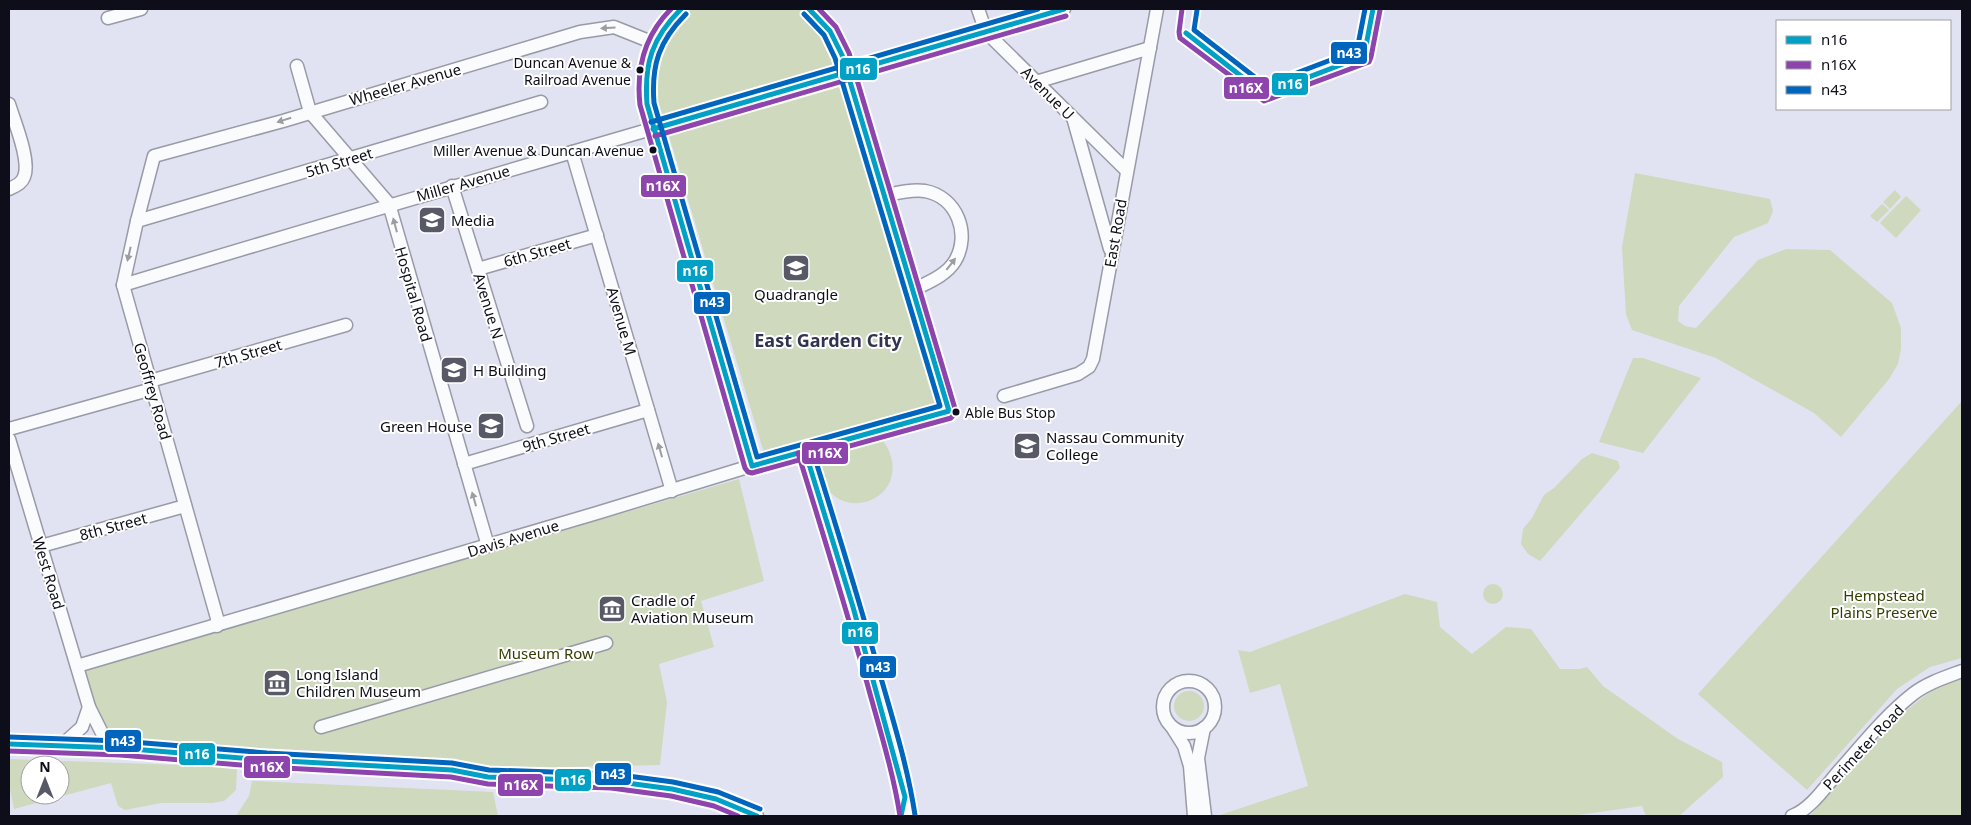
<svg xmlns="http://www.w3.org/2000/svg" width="1971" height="825" font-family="'Noto Sans',sans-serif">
<rect width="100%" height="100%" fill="#e1e3f2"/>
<g fill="#ced9be" fill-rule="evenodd">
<path d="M692,9h111c20,19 26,30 35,57l-181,54c-2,-7 -5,-15 -6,-23 -5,-34 11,-71 41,-88z"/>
<polygon points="844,84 939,404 764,453 669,136"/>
<polygon points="1635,173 1770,199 1773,211 1768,223 1734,237 1679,306 1678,321 1685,326 1696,328 1758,260 1786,249 1830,250 1892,303 1901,328 1901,349 1898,364 1889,379 1841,437 1814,413 1716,358 1632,330 1626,314 1622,247"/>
<polygon points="1895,190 1901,197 1890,209 1883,202"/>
<polygon points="1906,196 1921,210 1896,238 1880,223"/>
<polygon points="1882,204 1889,210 1877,222 1870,216"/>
<polygon points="1633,358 1643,358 1701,378 1643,453 1599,442"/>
<polygon points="1962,401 1962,658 1930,667 1897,689 1807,790 1698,694"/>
<path d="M879,438c8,6 11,14 13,23 7,41 -48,58 -67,24 -4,-7 -5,-18 -7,-26l4,-4z"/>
<polygon points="1592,453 1618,461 1620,468 1540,561 1528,554 1521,544 1523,529 1532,518 1544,495 1554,488 1582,459"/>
<polygon points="739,479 764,581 701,601 714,647 659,664 667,702 660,765 521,768 414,761 395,755 118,741 101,725 84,671"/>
<circle cx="1493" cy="594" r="10"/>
<polygon points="1405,594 1437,602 1440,627 1472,654 1506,627 1531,629 1560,669 1580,669 1587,667 1603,686 1678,739 1722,762 1723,777 1679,816 1646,816 1642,806 1571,816 1217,816 1308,786 1280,684 1250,693 1238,650 1250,652"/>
<polygon points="1962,677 1962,816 1810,816 1898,717 1931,691"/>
<circle cx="1189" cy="706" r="15"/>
<path d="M9,759l228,8 -1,23 -12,11 -12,2h-51l-36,7 -7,-4 -7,-23 -97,26 -5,-25zM30,765h30v30h-30z"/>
<polygon points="252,781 493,792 498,816 236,816 249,796"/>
</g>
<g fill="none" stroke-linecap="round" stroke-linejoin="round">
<g stroke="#999aa7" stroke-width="15">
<g id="minor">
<path d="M681,9c-29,26 -39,56 -34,95l105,362"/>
<polyline points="978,9 986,32 1127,171"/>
<polyline points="108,18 141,9"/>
<polyline points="297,66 310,112 389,204 488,546"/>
<polyline points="1036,82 1150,48"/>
<path d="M9,104c5,17 22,57 15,73 -2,6 -10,10 -15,12"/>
<polyline points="1074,121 1110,249"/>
<polyline points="572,152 672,491"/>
<polyline points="452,186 527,426"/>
<path d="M883,196c14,-3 28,-7 42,-5 32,6 46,43 30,70 -9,15 -29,22 -44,30"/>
<polyline points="137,221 541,102"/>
<polyline points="478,269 597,235"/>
<path d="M123,285c313,-95 627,-184 941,-276"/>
<polyline points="150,381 346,325"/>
<polyline points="1004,396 1078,374 1089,367 1093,359 1157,9"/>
<polyline points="9,429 152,389"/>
<polyline points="9,439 89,707 102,733 118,748"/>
<polyline points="805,451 849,593 881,706 905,797 908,816"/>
<polyline points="464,464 648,410"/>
<polyline points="41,546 185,506"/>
<polyline points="217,626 217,618 123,285 137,221 154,156 283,121 580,32 614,27 654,43"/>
<polyline points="77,666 597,513 741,469 949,411 842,55 830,31 809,9"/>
<circle cx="1189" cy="707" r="26"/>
<polyline points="321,727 606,643"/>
<polyline points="1172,727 1184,746 1190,766 1194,816"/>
<polyline points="1204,728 1198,758 1205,816"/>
<polyline points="9,744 120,748 266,760 452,770 488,777 612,781 672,789 716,799 757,816"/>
<polyline points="62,745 82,727 89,707"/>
<path d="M1792,816c19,-7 33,-29 47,-45 24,-27 46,-55 74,-77 14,-11 33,-17 49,-23"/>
</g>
</g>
<use href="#minor" stroke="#fafbfd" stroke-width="12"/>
<g stroke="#fff" stroke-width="9">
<g id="bus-1">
<path d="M681,9c-29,29 -37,54 -34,95l105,362 197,-55 -107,-356 -12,-24 -21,-22"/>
<polyline points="1186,33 1264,94 1364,56 1373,9"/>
<polyline points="653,129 1064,9"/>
<polyline points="805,451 853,607 905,797 901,816"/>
<polyline points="9,744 120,748 266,760 452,770 488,777 612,781 672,789 716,799 757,816"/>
</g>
</g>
<g stroke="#fff" stroke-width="9">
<g id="bus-2">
<path d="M671,9c-27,27 -35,60 -31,96l105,363 3,4 4,1 199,-55 5,-6 -107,-359 -13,-26 -17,-18"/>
<polyline points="1182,9 1179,32 1180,38 1264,101 1369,62 1371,57 1380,10"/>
<polyline points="655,136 1066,16"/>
<path d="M798,453c24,77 47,153 69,230 12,44 26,88 33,133"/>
<polyline points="9,751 120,755 266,767 451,777 488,784 611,788 671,796 714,806 738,816"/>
</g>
</g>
<g stroke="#fff" stroke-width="9">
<g id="bus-3">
<polyline points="1197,10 1194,30 1265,85 1357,50 1365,9"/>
<path d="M686,14c-27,27 -35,51 -32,89l103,354 183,-51 -105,-348 -11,-23 -20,-21"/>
<polyline points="651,122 1038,9"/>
<path d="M812,449c24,76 47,152 69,229 13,45 27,91 34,137"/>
<polyline points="9,737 120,741 267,753 452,763 489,770 613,774 673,782 718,792 760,809"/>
</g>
</g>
<use href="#bus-1" stroke="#01a1c5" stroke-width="5"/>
<use href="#bus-2" stroke="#8e44ad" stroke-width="5"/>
<use href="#bus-3" stroke="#0065bd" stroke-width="5"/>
</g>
<defs><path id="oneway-solid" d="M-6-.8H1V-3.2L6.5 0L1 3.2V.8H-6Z" transform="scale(1.25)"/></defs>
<g fill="#9c9ca2">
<use href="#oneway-solid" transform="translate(608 28) rotate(177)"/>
<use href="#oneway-solid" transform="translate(284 120) rotate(163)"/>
<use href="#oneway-solid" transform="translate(395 225) rotate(-105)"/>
<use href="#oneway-solid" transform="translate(129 254) rotate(103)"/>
<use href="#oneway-solid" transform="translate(951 264) rotate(-52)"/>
<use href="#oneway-solid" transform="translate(660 450) rotate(-106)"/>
<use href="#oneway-solid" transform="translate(474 499) rotate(-106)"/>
</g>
<defs>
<g id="university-square" transform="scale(1.4375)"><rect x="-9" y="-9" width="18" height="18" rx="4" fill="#585966" stroke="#fff"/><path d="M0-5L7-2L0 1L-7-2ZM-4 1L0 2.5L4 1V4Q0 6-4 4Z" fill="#fff"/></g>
<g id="museum-square" transform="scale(1.4375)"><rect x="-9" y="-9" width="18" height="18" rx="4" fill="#585966" stroke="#fff"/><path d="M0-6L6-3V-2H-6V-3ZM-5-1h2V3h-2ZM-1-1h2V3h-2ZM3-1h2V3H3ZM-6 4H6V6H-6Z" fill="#fff"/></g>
</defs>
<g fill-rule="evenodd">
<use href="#university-square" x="432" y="220"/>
<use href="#university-square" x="796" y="268"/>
<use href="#university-square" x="454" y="370"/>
<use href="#university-square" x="491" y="426"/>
<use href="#university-square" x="1027" y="446"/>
<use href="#museum-square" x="612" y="609"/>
<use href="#museum-square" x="277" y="683"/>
</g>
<g fill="#0e0e1a" stroke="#fff" stroke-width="2">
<circle cx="640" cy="70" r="4.5"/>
<circle cx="653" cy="150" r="4.5"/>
<circle cx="956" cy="412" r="4.5"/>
</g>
<g text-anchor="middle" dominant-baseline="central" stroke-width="4" stroke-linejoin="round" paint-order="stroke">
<g font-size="14" fill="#0e0e1a" stroke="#fff" text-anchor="end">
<text x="631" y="62">Duncan Avenue &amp;<tspan x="631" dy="17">Railroad Avenue</tspan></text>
<text x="644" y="150">Miller Avenue &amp; Duncan Avenue</text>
<text x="965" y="412" text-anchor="start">Able Bus Stop</text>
</g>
<g font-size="15" fill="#0e0e1a" stroke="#fff">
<text transform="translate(405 84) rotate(-16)">Wheeler Avenue</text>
<text transform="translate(1048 93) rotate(45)">Avenue U</text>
<text transform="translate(339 162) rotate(-17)">5th Street</text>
<text transform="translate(463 183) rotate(-16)">Miller Avenue</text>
<text transform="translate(1115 233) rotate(-80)">East Road</text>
<text transform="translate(537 252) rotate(-16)">6th Street</text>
<text transform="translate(414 294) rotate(74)">Hospital Road</text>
<text transform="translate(489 306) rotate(73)">Avenue N</text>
<text transform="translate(622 321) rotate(74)">Avenue M</text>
<text transform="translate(248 353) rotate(-16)">7th Street</text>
<text transform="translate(153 391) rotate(74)">Geoffrey Road</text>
<text transform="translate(556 437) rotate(-16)">9th Street</text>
<text transform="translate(113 526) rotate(-15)">8th Street</text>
<text transform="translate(513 538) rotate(-17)">Davis Avenue</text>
<text transform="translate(49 573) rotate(73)">West Road</text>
<text transform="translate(1863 747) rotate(-47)">Perimeter Road</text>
</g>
<g font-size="15" fill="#0e0e1a" stroke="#fff" text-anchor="start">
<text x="451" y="220">Media</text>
<text x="796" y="294" text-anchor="middle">Quadrangle</text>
<text x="473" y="370">H Building</text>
<text x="472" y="426" text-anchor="end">Green House</text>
<text x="1046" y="437">Nassau Community<tspan x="1046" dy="17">College</tspan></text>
<text x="631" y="600">Cradle of<tspan x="631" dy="17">Aviation Museum</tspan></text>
<text x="296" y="674">Long Island<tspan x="296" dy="17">Children Museum</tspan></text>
</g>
<g font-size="15" fill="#333f00" stroke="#fff">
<text x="1884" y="595">Hempstead<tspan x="1884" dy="17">Plains Preserve</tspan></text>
<text x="546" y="653">Museum Row</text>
</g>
<g font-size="18" font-weight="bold" fill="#32344f" stroke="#fff">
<text x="828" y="340">East Garden City</text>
</g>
</g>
<g stroke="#fff" stroke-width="2">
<rect x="1330" y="41" width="38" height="24" rx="5" fill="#0065bd"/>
<rect x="839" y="57" width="39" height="24" rx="5" fill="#01a1c5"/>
<rect x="1271" y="72" width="38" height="24" rx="5" fill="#01a1c5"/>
<rect x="1223" y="76" width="47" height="24" rx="5" fill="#8e44ad"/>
<rect x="640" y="174" width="47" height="24" rx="5" fill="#8e44ad"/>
<rect x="676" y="259" width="38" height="24" rx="5" fill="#01a1c5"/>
<rect x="693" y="291" width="38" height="24" rx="5" fill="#0065bd"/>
<rect x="801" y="441" width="48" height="24" rx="5" fill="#8e44ad"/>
<rect x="841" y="621" width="38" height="24" rx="5" fill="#01a1c5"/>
<rect x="859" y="655" width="38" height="24" rx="5" fill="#0065bd"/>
<rect x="104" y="729" width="38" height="24" rx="5" fill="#0065bd"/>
<rect x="178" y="742" width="38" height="24" rx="5" fill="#01a1c5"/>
<rect x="243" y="755" width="48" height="24" rx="5" fill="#8e44ad"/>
<rect x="594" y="762" width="38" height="24" rx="5" fill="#0065bd"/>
<rect x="554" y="768" width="38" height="24" rx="5" fill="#01a1c5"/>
<rect x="497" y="773" width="47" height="24" rx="5" fill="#8e44ad"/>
</g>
<g font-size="14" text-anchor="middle" font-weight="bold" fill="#fff">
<text x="1349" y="58">n43</text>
<text x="858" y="74">n16</text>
<text x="1290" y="89">n16</text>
<text x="1246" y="93">n16X</text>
<text x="663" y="191">n16X</text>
<text x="695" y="276">n16</text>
<text x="712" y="307">n43</text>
<text x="825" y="458">n16X</text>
<text x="860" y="637">n16</text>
<text x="878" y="672">n43</text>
<text x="123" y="746">n43</text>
<text x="197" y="759">n16</text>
<text x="267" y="772">n16X</text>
<text x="613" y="779">n43</text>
<text x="573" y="785">n16</text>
<text x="521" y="790">n16X</text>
</g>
<rect width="1971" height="825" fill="none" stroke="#0e0e1a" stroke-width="20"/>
<rect x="1776" y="20" width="175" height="90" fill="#ffffff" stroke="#9f9fa3"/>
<rect x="1786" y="36" width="25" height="8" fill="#01a1c5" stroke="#9f9fa3"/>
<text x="1821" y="45" font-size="15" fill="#0e0e1a">n16</text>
<rect x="1786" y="61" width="25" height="8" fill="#8e44ad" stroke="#9f9fa3"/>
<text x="1821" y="70" font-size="15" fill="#0e0e1a">n16X</text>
<rect x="1786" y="86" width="25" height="8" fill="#0065bd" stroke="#9f9fa3"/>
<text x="1821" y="95" font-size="15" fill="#0e0e1a">n43</text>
<g transform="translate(45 780)"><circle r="24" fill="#ffffff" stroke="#9f9fa3"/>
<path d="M0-4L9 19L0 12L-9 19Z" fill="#585966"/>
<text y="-8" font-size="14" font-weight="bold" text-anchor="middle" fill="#0e0e1a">N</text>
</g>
</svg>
